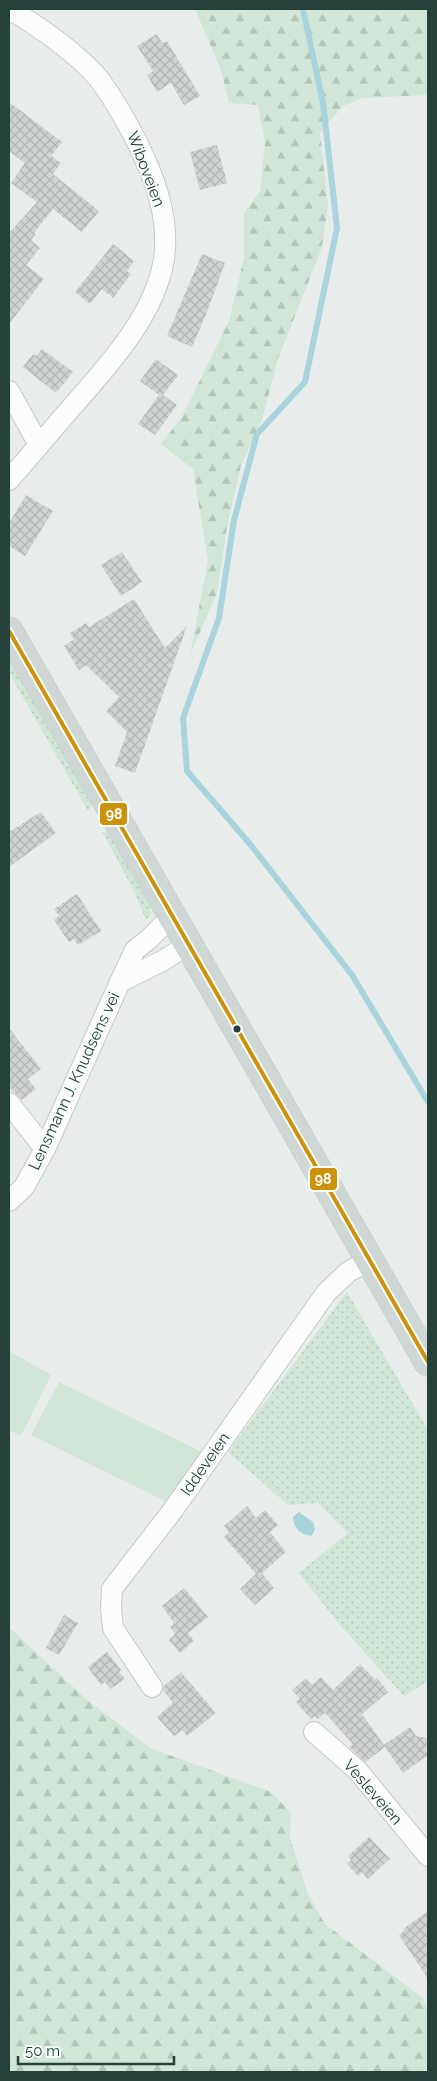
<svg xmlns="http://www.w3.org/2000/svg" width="437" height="2081" font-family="Raleway,sans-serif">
<defs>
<pattern id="grass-dots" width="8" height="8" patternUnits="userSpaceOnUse" patternTransform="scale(1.25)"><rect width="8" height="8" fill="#d1e6d8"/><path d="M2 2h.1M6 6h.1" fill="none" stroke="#b3c6ba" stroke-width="1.8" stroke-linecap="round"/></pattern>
<pattern id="forest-firs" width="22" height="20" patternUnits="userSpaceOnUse" patternTransform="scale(1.25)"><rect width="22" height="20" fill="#d1e6d8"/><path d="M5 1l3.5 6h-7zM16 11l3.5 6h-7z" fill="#b3c6ba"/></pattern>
<pattern id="building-cross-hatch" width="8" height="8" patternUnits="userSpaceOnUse" patternTransform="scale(1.25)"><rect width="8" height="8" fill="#cfd4d2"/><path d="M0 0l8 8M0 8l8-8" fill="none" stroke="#b2b7b5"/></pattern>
</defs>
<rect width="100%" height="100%" fill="#e8edeb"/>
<g fill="url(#grass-dots)">
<polygon points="9,656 94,804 89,809 87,809 9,673"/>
<polygon points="104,831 111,831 150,900 151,914 146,920 134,891 103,833"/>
<polygon points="347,1292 428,1430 428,1681 404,1696 340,1625 299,1573 348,1533 318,1503 288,1505 228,1452"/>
</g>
<g fill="url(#forest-firs)">
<polygon points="195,9 428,9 428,95 363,98 343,106 320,133 328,204 322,247 278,359 262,420 241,465 227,527 217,593 190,655 208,561 193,469 161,444 182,417 229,321 244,257 244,213 260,191 265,143 258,105 229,103 221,70"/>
<polygon points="9,1627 85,1698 150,1748 271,1792 291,1813 290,1838 308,1894 325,1924 423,1998 428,2015 428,2072 9,2072"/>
</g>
<g fill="#d1e6d8">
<polygon points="9,1351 51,1375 21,1436 9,1430"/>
<polygon points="59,1382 202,1452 169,1503 31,1435"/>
</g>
<path fill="#a9d4db" d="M299,1512l14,10 2,8 -4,6c-11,-2 -17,-7 -18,-19z"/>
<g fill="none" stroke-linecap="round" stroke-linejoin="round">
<polyline stroke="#a9d4db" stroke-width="6" points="303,9 323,103 337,228 305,382 257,434 234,520 219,618 183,718 187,771 250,844 352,975 428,1102"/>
</g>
<g fill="url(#building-cross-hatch)">
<polygon points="157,34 162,43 167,41 200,96 184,105 171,83 157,92 147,75 153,71 137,46"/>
<polygon points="9,102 62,142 51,156 61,163 53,174 99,211 82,232 53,209 34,233 36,234 31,240 40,248 26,265 44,279 9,324 9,233 37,202 11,183 25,163 9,151"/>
<polygon points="217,145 227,183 200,190 190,152"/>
<polygon points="113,244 134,261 127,271 131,274 113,298 102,289 90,304 75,292"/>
<polygon points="202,254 225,263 207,312 192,347 167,336"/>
<polygon points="42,349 73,372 56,393 23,367 33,354 36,356"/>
<polygon points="156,359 178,375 163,395 177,405 155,435 138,424 159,395 140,381"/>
<polygon points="26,495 53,511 25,556 9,546 9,523"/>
<polygon points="122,552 142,582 121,596 101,565"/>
<polygon points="134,599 165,648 187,626 135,773 115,766 127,732 106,711 119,697 86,665 79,670 64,646 74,639 70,633 86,623 89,627"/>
<polygon points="41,812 56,833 9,867 9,832"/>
<polygon points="77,894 101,931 78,945 74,939 69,942 54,920 59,916 54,909"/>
<polygon points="9,1028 41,1069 28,1079 36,1089 22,1100 9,1087"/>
<polygon points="247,1506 256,1518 265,1510 278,1525 270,1532 286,1552 262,1573 274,1588 255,1605 240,1589 256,1574 224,1537 229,1532 224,1526"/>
<polygon points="184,1588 208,1617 188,1633 194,1641 180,1653 169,1640 175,1634 170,1627 174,1623 162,1606"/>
<polygon points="64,1615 78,1623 59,1655 46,1648"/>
<polygon points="107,1652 121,1670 119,1672 125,1679 110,1689 105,1682 101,1685 88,1667"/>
<polygon points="360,1664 375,1679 377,1678 388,1692 362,1714 384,1745 410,1727 416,1736 428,1738 426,1750 428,1755 403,1773 385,1747 365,1762 349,1747 353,1744 325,1713 318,1719 315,1716 311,1719 296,1702 300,1699 292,1690 306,1678 312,1685 321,1677 333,1690"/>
<polygon points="181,1672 216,1713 187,1736 182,1730 174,1736 157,1717 173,1703 163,1690 164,1686"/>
<polygon points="369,1837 390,1859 368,1879 362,1872 358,1876 347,1864 351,1860 348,1856"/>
<polygon points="428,1911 428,1979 399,1935 404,1931 403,1929"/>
</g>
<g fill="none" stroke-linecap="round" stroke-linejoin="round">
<g stroke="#c5cac8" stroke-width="22">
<g id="minor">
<polyline points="9,391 39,445"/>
<path d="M9,480c21,-24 41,-48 62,-72 36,-41 84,-92 93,-149 6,-42 -10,-83 -28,-119 -11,-21 -23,-43 -38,-62 -20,-24 -61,-53 -89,-69"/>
<polyline points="172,916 149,939 135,950 120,982 162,961 188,945"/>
<polyline points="9,1103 45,1149"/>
<polyline points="9,1201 24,1187 45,1149 120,982"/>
<polyline points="152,1687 113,1628 111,1608 112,1589 173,1510 326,1293 348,1272 370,1260"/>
<polyline points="314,1732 358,1771 428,1856"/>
</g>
</g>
<g stroke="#c3ccc9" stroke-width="29">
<polyline id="primary" points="9,631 428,1362"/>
</g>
<use href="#minor" stroke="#fcfcfc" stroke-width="20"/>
<use href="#primary" stroke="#cfd7d5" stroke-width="28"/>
<g stroke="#f7fbf9" stroke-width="8">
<polyline id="bus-1" points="9,631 428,1362"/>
</g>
<use href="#bus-1" stroke="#cd920c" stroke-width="4"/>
</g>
<circle fill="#24423a" stroke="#f7fbf9" stroke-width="2" cx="237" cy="1029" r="4.5"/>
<g text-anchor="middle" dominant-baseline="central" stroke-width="4" stroke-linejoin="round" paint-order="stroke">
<g font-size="16" fill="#24423a" stroke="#f7fbf9">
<text transform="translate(146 169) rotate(69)">Wiboveien</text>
<text transform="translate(74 1081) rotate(-65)">Lensmann J. Knudsens vei</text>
<text transform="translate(205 1464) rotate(-55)">Iddeveien</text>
<text transform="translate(373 1792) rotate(49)">Vesleveien</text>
</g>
</g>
<g stroke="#f7fbf9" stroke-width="2">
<rect x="99" y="802" width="29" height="24" rx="5" fill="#cd920c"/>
<rect x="309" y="1167" width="29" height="24" rx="5" fill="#cd920c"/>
</g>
<g font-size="14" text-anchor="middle" font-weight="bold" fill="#fff">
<text x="114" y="819">98</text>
<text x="323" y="1184">98</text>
</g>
<rect width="437" height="2081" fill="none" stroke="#24423a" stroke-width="20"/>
<path d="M18 2056v8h156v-8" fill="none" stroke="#24423a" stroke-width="2.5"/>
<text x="25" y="2056" font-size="15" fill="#24423a" stroke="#f7fbf9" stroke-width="4" paint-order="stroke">50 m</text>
</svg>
